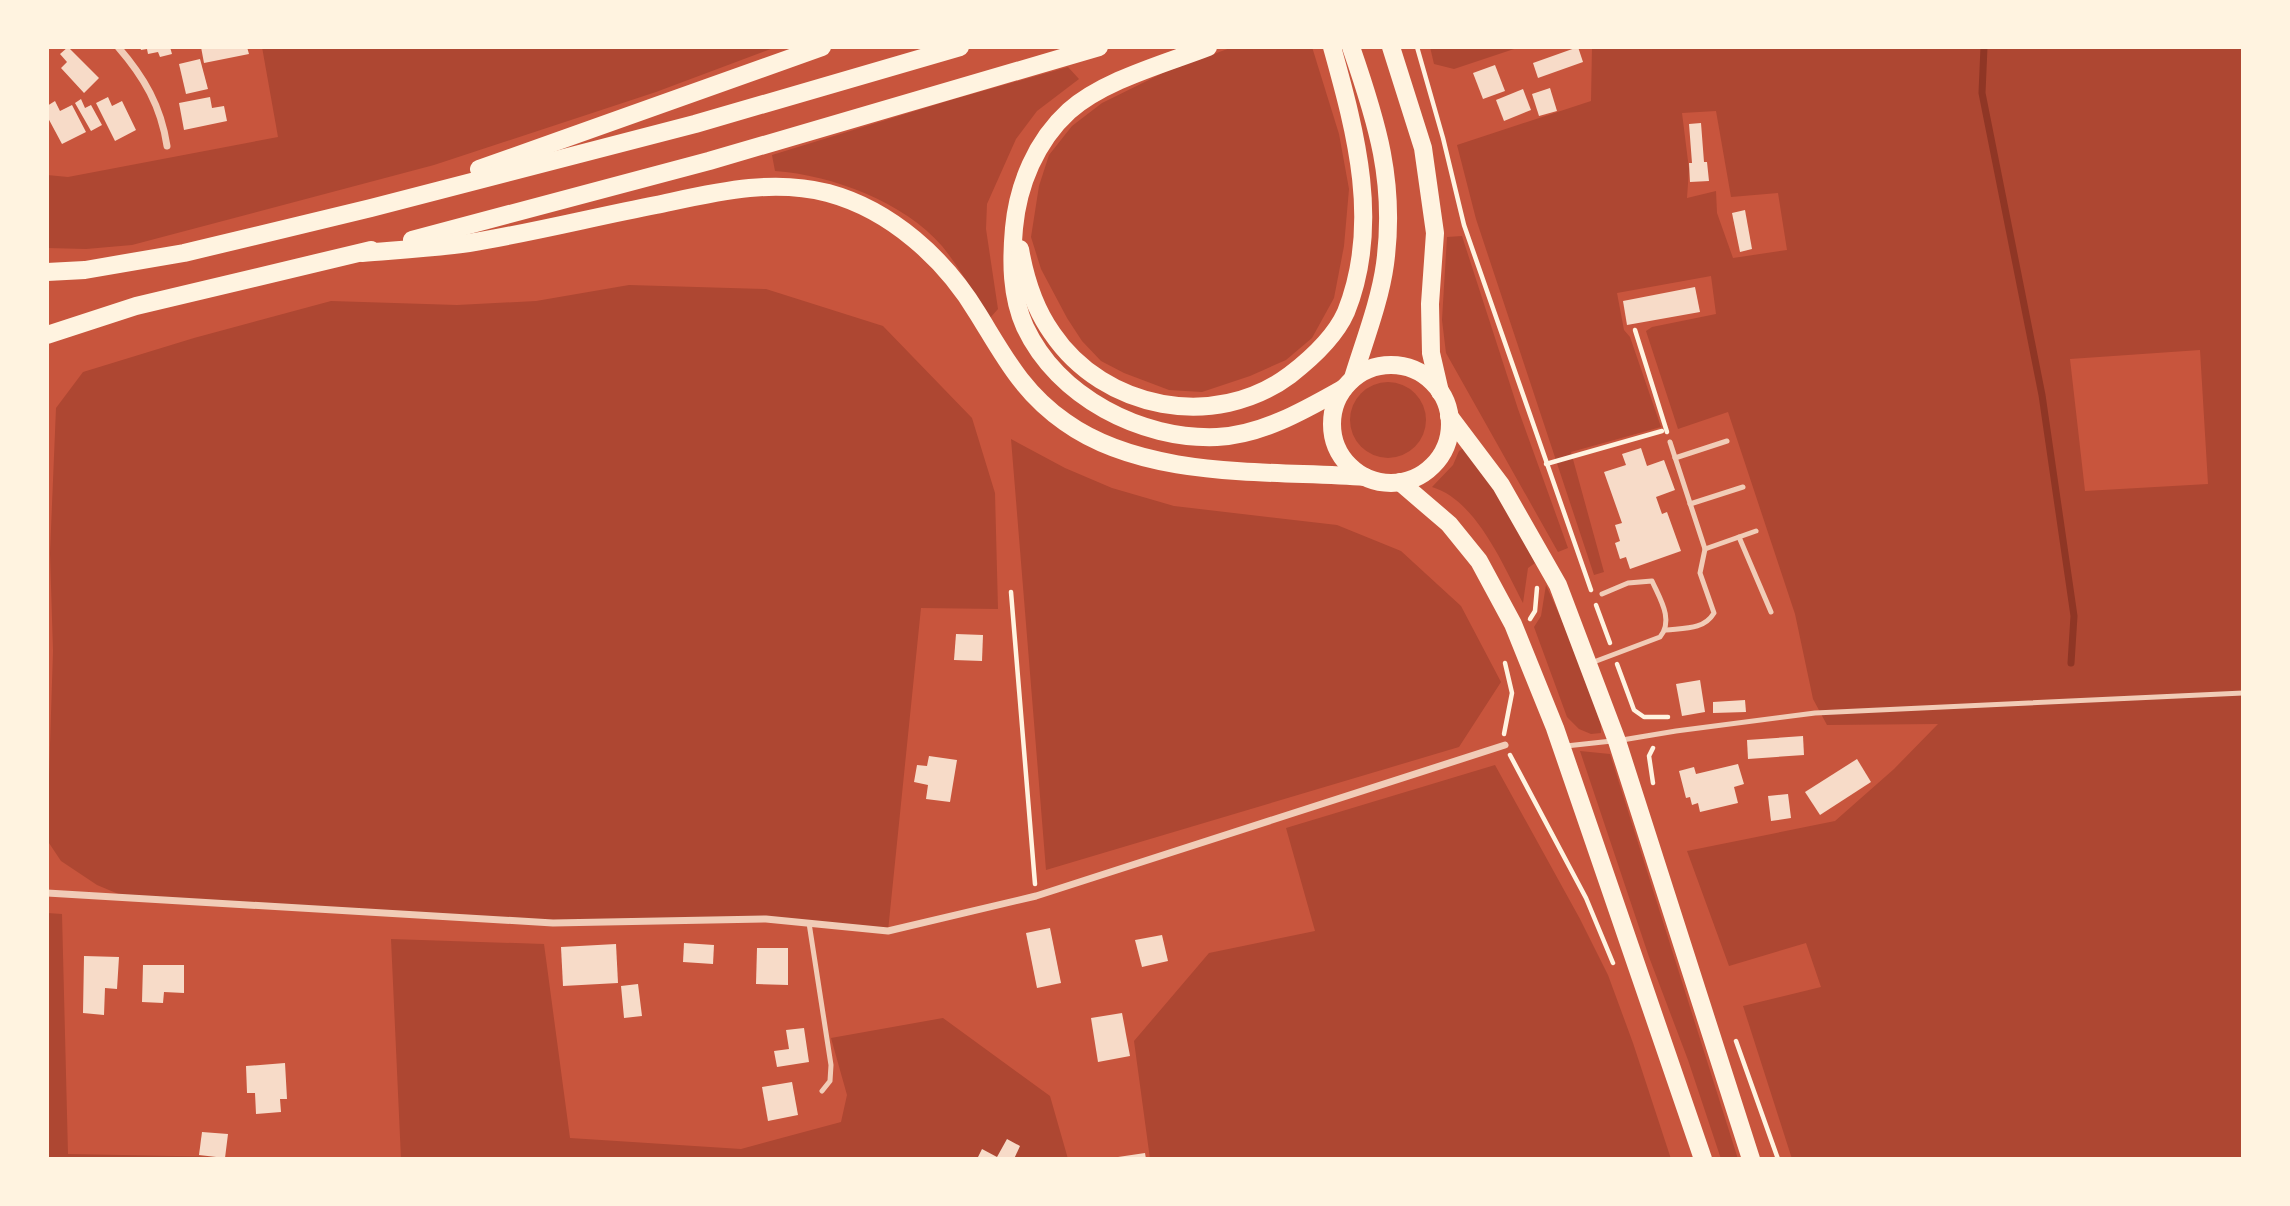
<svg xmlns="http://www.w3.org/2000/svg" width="2290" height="1206" font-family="'Space Grotesk',sans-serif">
<rect width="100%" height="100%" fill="#c8553d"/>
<g fill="#ae4732" fill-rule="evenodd">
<polygon points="262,47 776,47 656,92 434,165 132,245 86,249 47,248 47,175 68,177 278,137"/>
<polygon points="1233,47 1312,47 1339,134 1349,189 1344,246 1334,298 1312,338 1286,360 1250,376 1202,392 1169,390 1124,373 1101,361 1082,341 1067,318 1041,269 1031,237 1039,186 1049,155 1072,126 1102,103 1167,71"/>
<polygon points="1430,47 1520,47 1454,69 1434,64"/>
<path d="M1592,47h651v1112h-451l-49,-153 78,-19 -15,-44 -77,23 -42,-115 148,-30 59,-52 44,-45 -111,1 -14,-26 -18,-85 -67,-202 -50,17 -32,-98 6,-4 64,-13 -5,-38 -94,17 7,37 6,7 31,90 -90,25 33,120 -10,3 -118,-356 -19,-74 134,-44zM1716,111l15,86 47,-4 9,57 -54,8 -16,-45 -1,-22 -29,7 2,-29 -7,-56zM2200,350l8,134 -123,7 -15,-132z"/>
<path d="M1068,67l11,12 -42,32 -21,28 -29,65 -1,25 12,80 -8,9c-16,-24 -30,-50 -48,-72 -38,-44 -110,-71 -167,-75l-3,-16 179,-55z"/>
<polygon points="1462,236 1518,409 1568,548 1558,552 1446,353 1442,320 1447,237"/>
<polygon points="629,285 766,289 883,326 972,418 995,493 998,609 921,608 888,931 766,919 552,923 128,898 97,885 61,861 47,840 53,651 50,553 56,408 83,372 194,338 331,301 457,305 536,301"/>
<circle cx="1388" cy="420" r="38"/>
<polygon points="1011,439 1065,468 1112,488 1174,506 1337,525 1401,551 1461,606 1501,682 1459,747 1046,870"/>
<path d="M1464,448l42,57 29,58 -7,5 -5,35c-20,-38 -47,-103 -91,-116l21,-22 6,-14z"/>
<polygon points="1546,585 1576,652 1601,725 1601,733 1591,734 1579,729 1567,717 1534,627 1541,616"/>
<polygon points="1580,751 1610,754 1738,1159 1721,1159 1688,1060 1649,957"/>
<polygon points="1495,765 1580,919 1608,975 1633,1043 1671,1159 1150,1159 1134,1041 1209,953 1315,931 1286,828"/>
<polygon points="47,913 62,914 68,1154 334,1159 47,1159"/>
<polygon points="391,939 544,944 570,1138 741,1149 841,1122 847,1095 831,1038 943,1018 1050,1096 1068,1159 401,1159"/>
</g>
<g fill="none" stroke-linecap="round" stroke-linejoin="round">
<polyline stroke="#8f3625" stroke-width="7" points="1984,47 1982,93 2042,395 2074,616 2071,663"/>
</g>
<g fill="#f7dbc8">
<polygon points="68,47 99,78 84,93 61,68 67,62 60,54"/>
<polygon points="140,47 170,47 172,54 160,57 158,52 148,54 147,49 141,50"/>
<polygon points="201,47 247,47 249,54 204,63"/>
<polygon points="1578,47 1583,62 1538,78 1533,63"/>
<polygon points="200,59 208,89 186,94 179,64"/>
<polygon points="1495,65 1505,91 1483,99 1473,73"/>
<polygon points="1550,88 1557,111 1539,116 1532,94"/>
<polygon points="1523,89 1531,110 1504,121 1496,100"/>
<polygon points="108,97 112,106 122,101 136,130 115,141 96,103"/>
<polygon points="210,97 212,108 224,106 227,121 184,130 179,103"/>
<polygon points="81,99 85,108 91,105 102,125 91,131 75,103"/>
<polygon points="55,101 60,111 72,105 86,132 62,144 47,116 47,106"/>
<polygon points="1701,123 1704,162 1707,162 1709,181 1690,182 1689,163 1692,163 1689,124"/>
<polygon points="1745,210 1752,249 1740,252 1732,213"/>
<polygon points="1695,287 1700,312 1627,325 1623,301"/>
<polygon points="1641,448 1647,466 1664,460 1675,490 1656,497 1662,514 1667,512 1681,551 1630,569 1626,557 1620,559 1615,543 1620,541 1615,525 1622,523 1604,472 1626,465 1622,454"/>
<polygon points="956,634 983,635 982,661 954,660"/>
<polygon points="1700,680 1705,712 1682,716 1676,684"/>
<polygon points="1745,700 1746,712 1713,713 1713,702"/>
<polygon points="1803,736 1804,755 1748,759 1747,740"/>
<polygon points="929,756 957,760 950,802 926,799 928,785 914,782 917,765 927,766"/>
<polygon points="1857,759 1871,782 1820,815 1805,792"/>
<polygon points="1738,764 1744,784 1734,787 1738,803 1700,812 1698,803 1692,805 1690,797 1686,798 1679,771 1694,767 1696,774"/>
<polygon points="1788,794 1791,818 1771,821 1768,796"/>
<polygon points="1050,928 1061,983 1037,988 1026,933"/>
<polygon points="1162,935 1168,961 1142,967 1135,940"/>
<polygon points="684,943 714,945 713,964 683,962"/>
<polygon points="616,944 618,983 563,986 561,947"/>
<polygon points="757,948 788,948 788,985 756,984"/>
<polygon points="84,956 119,957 117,989 105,988 104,1015 83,1013"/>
<polygon points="143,965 184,965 184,993 164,992 163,1003 142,1002"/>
<polygon points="638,984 642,1016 624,1018 621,986"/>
<polygon points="1122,1013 1130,1056 1098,1062 1091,1018"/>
<polygon points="804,1028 809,1062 777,1067 774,1051 789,1049 786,1030"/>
<polygon points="285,1063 287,1099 280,1099 281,1112 256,1114 255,1093 247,1093 246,1066"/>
<polygon points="792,1082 798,1115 768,1121 762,1087"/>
<polygon points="202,1132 228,1134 225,1158 199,1155"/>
<polygon points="1007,1139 1020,1146 1014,1159 977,1159 982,1149 997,1157"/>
<polygon points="1145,1153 1146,1159 1118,1159 1118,1157"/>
</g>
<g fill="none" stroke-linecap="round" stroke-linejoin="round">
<g stroke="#fff3e0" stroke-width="4.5">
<polyline points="1417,47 1443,138 1464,225 1591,590"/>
<polyline points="1635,330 1667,432"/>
<polyline points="1546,464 1662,431"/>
<polyline points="1011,592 1035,884"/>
<polyline points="1596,605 1610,643"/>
<polyline points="1530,619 1535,611 1537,588"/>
<polyline points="1617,664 1634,710 1644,717 1668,717"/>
<polyline points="1504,734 1512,693 1505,663"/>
<polyline points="1510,755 1586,898 1613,963"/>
<polyline points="1653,783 1649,756 1653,748"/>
<polyline points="1736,1041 1778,1159"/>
</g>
<g stroke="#f1ccb7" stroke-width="5">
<polyline points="1675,458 1727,441"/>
<polyline points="1690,504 1743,487"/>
<polyline points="1739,537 1771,612"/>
<polyline points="1705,549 1756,531"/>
<path d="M1666,630c18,-2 38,0 48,-17l-14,-40 5,-24 -35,-107"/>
<path d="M1591,663l69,-26c14,-17 0,-38 -8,-56l-24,2 -26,11"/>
<polyline points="1622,740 1676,731 1815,713 2243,693"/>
<polyline points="1566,746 1612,741"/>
<polyline points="809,923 831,1065 830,1081 822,1091"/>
</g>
<g stroke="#f1ccb7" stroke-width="7">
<path d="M118,47c26,30 43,59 49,99"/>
<polyline points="47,893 553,923 766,919 888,931 1036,896 1505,745"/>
</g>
<g stroke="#fff3e0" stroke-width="18">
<path d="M1208,47c-44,17 -104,33 -139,64 -33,30 -51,74 -55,117 -3,33 -3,68 11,99 33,70 116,113 192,110 45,-2 88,-27 127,-49"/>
<path d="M1351,47c26,75 45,135 34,217 -5,37 -21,78 -32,114"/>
<polyline points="1391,47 1423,148 1435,233 1430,304 1431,353 1440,392"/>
<polyline points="479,169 822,47"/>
<polyline points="412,240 709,161 1099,47"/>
<path d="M1020,249c5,29 15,60 32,84 52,77 163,98 238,42 22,-17 45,-38 56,-63 35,-87 10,-179 -14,-265"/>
<path d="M362,253c35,-3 72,-5 107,-10 62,-10 125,-26 187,-38 57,-12 114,-27 172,-12 63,17 117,66 150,121 26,42 44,78 87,108 81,58 204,48 300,55"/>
<polyline points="47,272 85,270 184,253 371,208 695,124 960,47"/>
<polyline points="47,335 136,306 371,250"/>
<circle cx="1391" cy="424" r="59"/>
<polyline points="1449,416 1501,485 1558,585 1617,741 1751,1159"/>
<polyline points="1400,482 1449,524 1479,561 1513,624 1555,728 1703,1159"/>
</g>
</g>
<rect width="2290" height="1206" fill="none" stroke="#fff3e0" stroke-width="98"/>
</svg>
